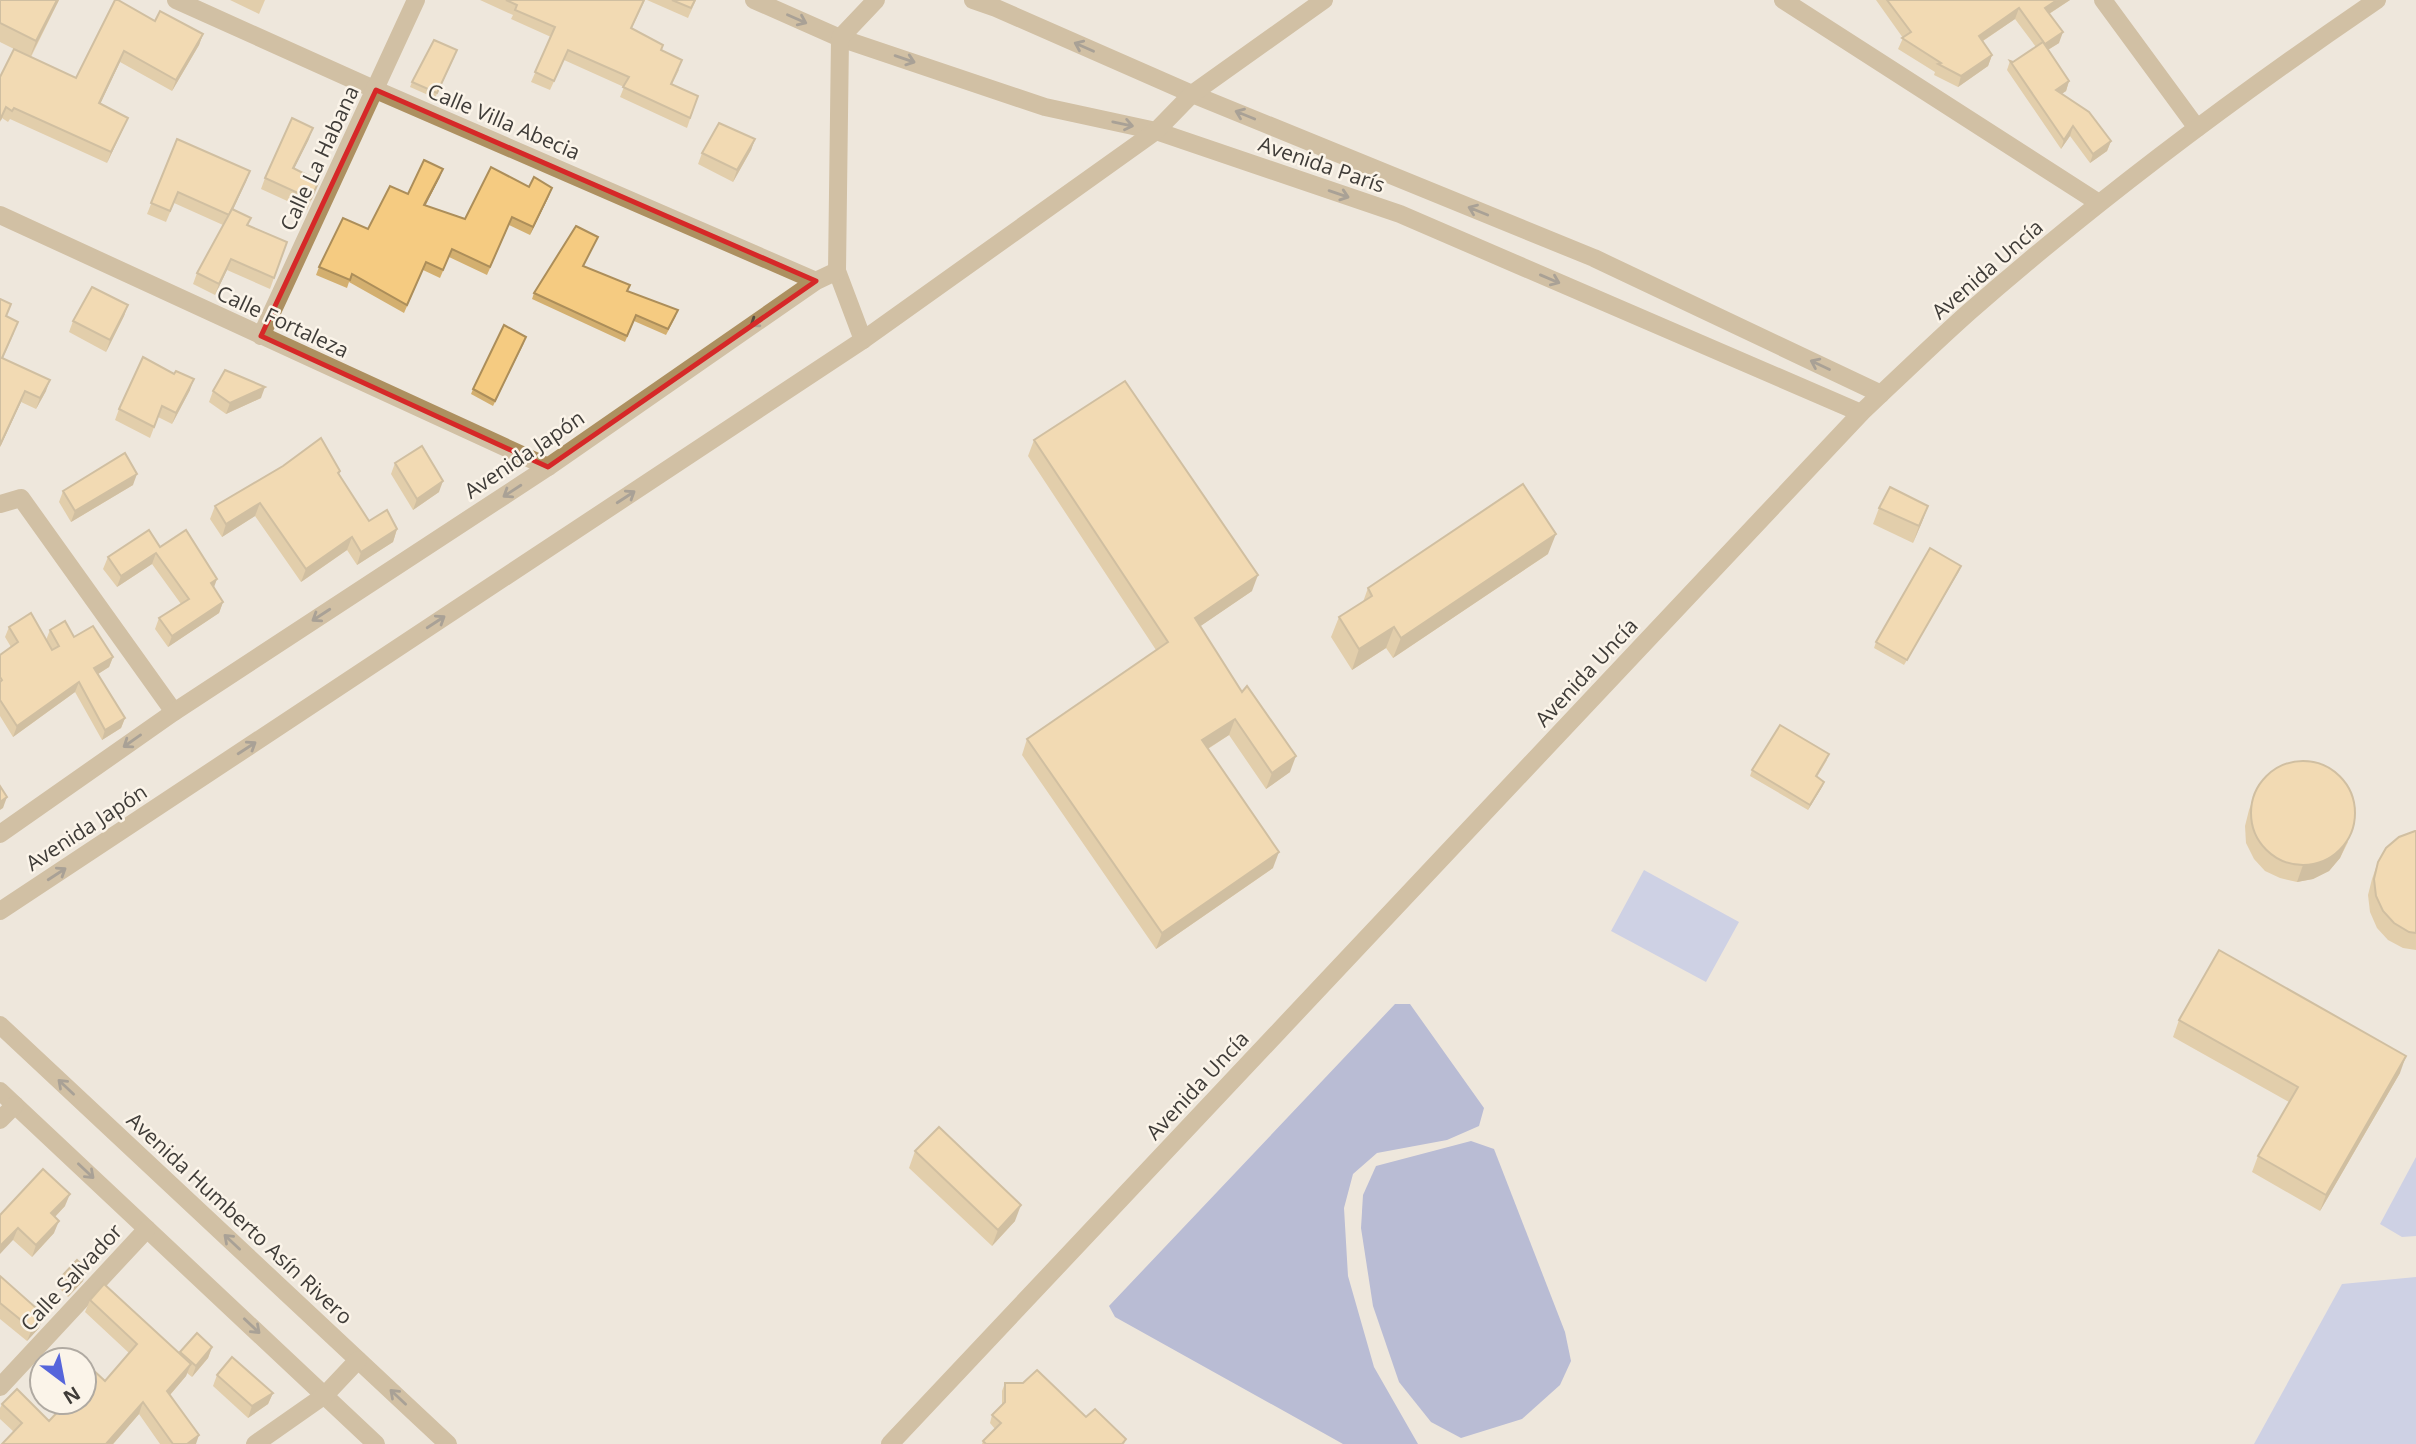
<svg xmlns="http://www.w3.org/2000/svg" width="2416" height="1444" font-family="'Open Sans',sans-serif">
<rect width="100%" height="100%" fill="#eee7dc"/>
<g fill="#a7b5ee">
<polygon points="1644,870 1739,922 1706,982 1611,931"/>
<polygon points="2416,1157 2416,1236 2402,1237 2380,1224"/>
<polygon points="2416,1277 2416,1444 2254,1444 2342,1284"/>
</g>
<g fill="#7887cb">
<polygon points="1395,1004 1410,1004 1484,1108 1479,1126 1447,1140 1377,1153 1353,1174 1344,1208 1348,1276 1374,1367 1418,1444 1343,1444 1115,1317 1109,1306"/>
<polygon points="1471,1141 1494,1149 1565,1332 1571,1361 1560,1385 1522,1419 1461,1438 1431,1422 1399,1382 1373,1306 1361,1228 1363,1195 1376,1166"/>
</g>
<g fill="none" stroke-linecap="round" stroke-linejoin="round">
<g stroke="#ad9060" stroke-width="18">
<polyline points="176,0 376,90 816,281"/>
<polyline points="754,0 840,38 1045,107 1156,131 1400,214 1861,413"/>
<polyline points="973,0 996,8 1192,94 1594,258 1881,394"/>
<polyline points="1783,0 2099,203"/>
<polyline points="2103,0 2197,128"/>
<polyline points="0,215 548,467"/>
<polyline points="837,271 863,340"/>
<polyline points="261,336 416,0"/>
<polyline points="0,504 21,498 174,712"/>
<polyline points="0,834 174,712 548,467 816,281 837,271 840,38 876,0"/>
<polyline points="0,911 863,340 1156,131 1192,94 1324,0"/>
<polyline points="0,1025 448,1444"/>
<polyline points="0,1091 376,1444"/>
<polyline points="0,1120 15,1105"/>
<polyline points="0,1387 147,1229"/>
<polyline points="255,1444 325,1395 358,1360"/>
<path d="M890,1444l971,-1031c36,-34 71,-68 108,-101 129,-113 267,-216 408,-312"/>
</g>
</g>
<g fill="#d3af6f">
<polygon points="0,0 59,0 31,57 76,78 155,21 203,34 199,45 172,91 120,62 100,104 123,129 107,163 10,119 8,122 2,118 0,122 0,77 14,49 0,42"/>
<polygon points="230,0 265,0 259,14"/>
<polygon points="480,0 645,0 632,28 661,50 679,70 672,84 698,96 687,128 620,97 624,87 564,60 550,90 531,82 551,37 511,19 513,15"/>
<polygon points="647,0 696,0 688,18"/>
<polygon points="1876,0 2070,0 2049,14 2059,43 2048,50 2069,81 2066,91 2061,94 2111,141 2107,151 2090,163 2070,136 2061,149 2007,70 2010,61 2013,62 2036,47 2015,19 1983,41 1992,55 1988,66 1958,87 1934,75 1935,72 1898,49 1903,38"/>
<polygon points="455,56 435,98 410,87 412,82"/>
<polygon points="177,139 250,171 233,210 251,218 248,225 287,242 270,289 227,270 215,295 193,284 197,273 223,225 174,203 166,222 147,214"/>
<polygon points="309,139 294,168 319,181 307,210 261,189 265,178"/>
<polygon points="755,139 751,150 733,182 698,164 702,153"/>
<polygon points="440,177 425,206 465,219 529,187 549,196 530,235 509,225 487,275 449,257 440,278 423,270 404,313 349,282 347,288 316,275 319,267 368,229 408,194"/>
<polygon points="598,237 583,266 628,291 676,316 666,335 634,321 625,342 532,299 534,293"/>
<polygon points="0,299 6,316 14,333 3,358 46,391 36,409 21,402 0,447"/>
<polygon points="128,305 124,316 106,352 69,332 73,321"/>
<polygon points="524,343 493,406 471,394 473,389"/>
<polygon points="174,374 190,390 172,424 158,417 150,438 115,420 119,409"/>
<polygon points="213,391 261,398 226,414 209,402"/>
<polygon points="1034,440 1252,591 1200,626 1290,772 1266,789 1229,735 1208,749 1273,868 1156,949 1022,755 1027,739 1156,650 1028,456"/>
<polygon points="395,463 439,492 413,510 391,474"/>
<polygon points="340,471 339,475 369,521 397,529 393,542 357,565 347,550 301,582 255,516 222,537 210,519 215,506"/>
<polygon points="133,485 71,522 59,502 63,491"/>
<polygon points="1928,506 1922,522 1913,543 1873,524 1879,508"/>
<polygon points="160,547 214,588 223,602 219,613 168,647 155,629 159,618 181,604 152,564 117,587 103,569 108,557"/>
<polygon points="1548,554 1393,658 1386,648 1352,670 1331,637 1339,617 1363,602 1368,588"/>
<polygon points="1959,571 1904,665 1874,648 1876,642"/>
<polygon points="9,627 46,640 50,630 74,637 113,657 109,667 98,674 125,718 121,728 102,740 75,692 13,737 0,716 0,655 11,647 5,637"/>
<polygon points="1827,760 1817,777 1824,782 1822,787 1808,810 1750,776 1752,770"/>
<polygon points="2255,793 2348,842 2340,858 2329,871 2313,879 2297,882 2280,878 2265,871 2254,859 2246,843 2245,826 2249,810"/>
<polygon points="2416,831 2416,950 2403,948 2388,940 2377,928 2370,912 2368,895 2372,879 2378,862"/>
<polygon points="2179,1020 2400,1073 2320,1211 2252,1172 2258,1156 2289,1102 2173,1037"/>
<polygon points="915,1151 1015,1221 992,1246 909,1168"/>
<polygon points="65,1206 55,1217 54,1233 32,1257 13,1240 0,1215"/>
<polygon points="0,1276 39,1328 27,1341 0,1319"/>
<polygon points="62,1276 83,1281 68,1297 58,1287"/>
<polygon points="90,1300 180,1354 180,1352 212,1347 208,1358 192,1377 187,1373 186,1376 170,1395 196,1444 160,1444 139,1414 113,1444 2,1444 14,1432 0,1419 0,1408 2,1404 49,1421 105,1381 129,1353 85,1312"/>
<polygon points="217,1375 273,1393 268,1404 248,1418 213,1386"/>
<polygon points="1005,1383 1086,1417 1126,1439 1124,1444 982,1444 983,1441 995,1429 990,1423 992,1415 1002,1405 1002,1391"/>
</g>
<g fill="#ac8e5a">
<polygon points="57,0 59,0 30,57 36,41"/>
<polygon points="2057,0 2070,0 2041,19 2045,8"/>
<polygon points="2019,8 2015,19 1975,46 1979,36"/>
<polygon points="2063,32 2059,43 2041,54 2045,44"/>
<polygon points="203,34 199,45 172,91 176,80"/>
<polygon points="124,51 120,62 95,115 99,103"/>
<polygon points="1992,55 1988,66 1958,87 1961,76"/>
<polygon points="2069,81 2066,91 2053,100 2056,90"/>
<polygon points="128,118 123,129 107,163 111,152"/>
<polygon points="2073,126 2070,136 2061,149 2064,140"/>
<polygon points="313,128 309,139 289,179 293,168"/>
<polygon points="755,139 751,150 733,182 737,170"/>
<polygon points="2111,141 2107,151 2090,163 2093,154"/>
<polygon points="443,169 440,177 421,214 424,205"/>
<polygon points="250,171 246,182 225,226 229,215"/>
<polygon points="552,188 549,196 530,235 533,227"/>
<polygon points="231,259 227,270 215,295 219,284"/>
<polygon points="128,305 124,316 106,352 110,340"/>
<polygon points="194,379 190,390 172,424 176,413"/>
<polygon points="50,380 46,391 36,409 40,398"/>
<polygon points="265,387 261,398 226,414 230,403"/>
<polygon points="25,391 21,402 0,447 0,445"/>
<polygon points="137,474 133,485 71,522 75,511"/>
<polygon points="443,481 439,492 413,510 417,499"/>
<polygon points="260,503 255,516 222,537 226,524"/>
<polygon points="1928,506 1922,522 1913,543 1919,526"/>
<polygon points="397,529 393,542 357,565 361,552"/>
<polygon points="1556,534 1548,554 1393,658 1401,638"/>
<polygon points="352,537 347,550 301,582 306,569"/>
<polygon points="156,553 152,564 117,587 121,576"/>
<polygon points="1961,566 1959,571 1904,665 1907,660"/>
<polygon points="1258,575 1252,591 1189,634 1195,618"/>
<polygon points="217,579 213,590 211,583"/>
<polygon points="223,602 219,613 168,647 172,636"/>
<polygon points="1394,627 1386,648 1352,670 1359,649"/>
<polygon points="113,657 109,667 90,679 94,668"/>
<polygon points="79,682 75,692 13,737 17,726"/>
<polygon points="125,718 121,728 102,740 105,730"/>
<polygon points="1235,719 1229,735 1196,756 1202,740"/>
<polygon points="1296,756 1290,772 1266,789 1272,773"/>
<polygon points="1824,782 1822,787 1808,810 1810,805"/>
<polygon points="7,797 3,808 0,810 0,802"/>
<polygon points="2354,826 2340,858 2329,871 2313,879 2297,882 2303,865"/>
<polygon points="1279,852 1273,868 1156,949 1162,933"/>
<polygon points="2406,1056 2400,1073 2320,1211 2326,1195"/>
<polygon points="70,1194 65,1206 46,1226 51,1213"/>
<polygon points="1021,1205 1015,1221 992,1246 998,1230"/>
<polygon points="59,1221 54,1233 32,1257 36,1245"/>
<polygon points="18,1228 13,1240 0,1254 0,1246"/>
<polygon points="87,1270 83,1281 68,1297 72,1286"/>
<polygon points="44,1315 39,1328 27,1341 32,1329"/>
<polygon points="212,1347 208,1358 192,1377 196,1366"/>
<polygon points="191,1364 186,1376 163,1403 167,1391"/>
<polygon points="273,1393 268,1404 248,1418 252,1406"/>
<polygon points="143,1402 139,1414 113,1444 106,1444"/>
<polygon points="199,1435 196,1444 187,1444"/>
</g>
<g fill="#f5cb81" stroke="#ac8e5a" stroke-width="2">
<polygon points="0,0 57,0 36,41 0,23"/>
<polygon points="115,0 118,0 155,21 160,11 203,34 176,80 124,51 99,103 128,118 111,152 14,108 12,111 6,107 0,120 0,77 14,49 76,78"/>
<polygon points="506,0 644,0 631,28 663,45 661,50 682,60 671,84 698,96 690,118 623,87 629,77 568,50 554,81 535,72 555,27 515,10 517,5"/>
<polygon points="672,0 695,0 691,8"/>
<polygon points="1887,0 2057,0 2045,8 2063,32 2045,44 2019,8 1979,36 1992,55 1961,76 1938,64 1941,63 1902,38 1911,32"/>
<polygon points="434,40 457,50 437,93 412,82"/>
<polygon points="2043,42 2069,81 2056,90 2089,112 2111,141 2093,154 2073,126 2064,140 2010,61 2013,62"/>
<polygon points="292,118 313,128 293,168 319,181 311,199 265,178"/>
<polygon points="719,123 755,139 737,170 702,153"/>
<polygon points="177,139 250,171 229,215 178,192 170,211 151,203"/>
<polygon points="424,160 443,169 424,205 465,219 491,167 529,187 534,177 552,188 533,227 512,217 490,267 452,249 443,270 426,262 407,305 352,274 350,280 319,267 343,218 368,229 390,186 408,194"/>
<polygon points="232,209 251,218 247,225 287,242 274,278 231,259 219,284 197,273"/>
<polygon points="576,226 598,237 583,266 630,285 627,291 678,310 668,329 636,315 627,336 534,293"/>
<polygon points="92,287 128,305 110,340 73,321"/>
<polygon points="0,299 11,304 6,316 18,322 2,358 50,380 40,398 25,391 0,445"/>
<polygon points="504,325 526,337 495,401 473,389"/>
<polygon points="143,357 174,374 176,371 194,379 176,413 162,406 154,427 119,409"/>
<polygon points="225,370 265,387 230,403 213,391"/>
<polygon points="1125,381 1258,575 1195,618 1242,692 1247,686 1296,756 1272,773 1235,719 1202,740 1279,852 1162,933 1027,739 1168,642 1034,440"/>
<polygon points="321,438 340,471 338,473 369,521 387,510 397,529 361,552 352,537 306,569 260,503 226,524 215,506 283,466"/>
<polygon points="422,446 443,481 417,499 395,463"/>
<polygon points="125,453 137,474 75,511 63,491"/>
<polygon points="1523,484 1556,534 1401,638 1394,627 1359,649 1339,617 1372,596 1368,588"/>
<polygon points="1890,487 1928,506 1919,526 1879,508"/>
<polygon points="149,530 160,547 186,530 217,579 211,583 223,602 172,636 159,618 189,599 156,553 121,576 108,557"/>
<polygon points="1930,548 1961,566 1907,660 1876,642"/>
<polygon points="31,613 52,650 59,646 50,630 65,621 74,637 93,626 113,657 94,668 125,718 105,730 79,682 17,726 0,700 0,682 2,680 0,677 0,655 18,642 9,627"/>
<polygon points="1780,725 1829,754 1816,776 1824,782 1810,805 1752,770"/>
<circle cx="2303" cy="813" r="52"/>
<polygon points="0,786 7,797 0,802"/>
<polygon points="2415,831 2416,831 2416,933 2409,932 2394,923 2383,911 2376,896 2374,879 2378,862 2386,848 2399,837"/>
<polygon points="2219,950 2406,1056 2326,1195 2258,1156 2298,1087 2179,1020"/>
<polygon points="939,1127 1021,1205 998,1230 915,1151"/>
<polygon points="43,1169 70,1194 51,1213 59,1221 36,1245 18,1228 0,1246 0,1215"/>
<polygon points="77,1260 87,1270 72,1286 62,1276"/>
<polygon points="0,1276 44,1315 32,1329 0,1303"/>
<polygon points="104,1284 191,1364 167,1391 199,1435 187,1444 173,1444 143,1402 106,1444 2,1444 22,1423 2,1404 17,1389 49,1421 67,1402 84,1402 84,1377 91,1368 105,1381 137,1344 90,1300"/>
<polygon points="197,1333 212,1347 196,1366 180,1352"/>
<polygon points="232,1357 273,1393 252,1406 217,1375"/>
<polygon points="1037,1370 1086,1417 1095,1409 1126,1439 1122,1444 986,1444 983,1441 1001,1423 992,1415 1005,1402 1005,1383 1023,1383"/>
</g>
<defs><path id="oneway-shaft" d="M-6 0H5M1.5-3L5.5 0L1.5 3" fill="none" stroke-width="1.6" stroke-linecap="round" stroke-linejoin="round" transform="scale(1.75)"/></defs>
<g stroke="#554d40">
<use href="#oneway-shaft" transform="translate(797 19) rotate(24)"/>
<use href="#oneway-shaft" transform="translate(1084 47) rotate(-156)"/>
<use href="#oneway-shaft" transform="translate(905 59) rotate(19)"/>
<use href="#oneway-shaft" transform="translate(1245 115) rotate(-158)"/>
<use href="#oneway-shaft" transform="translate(1123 124) rotate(12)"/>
<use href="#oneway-shaft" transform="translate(1339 194) rotate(19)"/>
<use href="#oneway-shaft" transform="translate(1478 211) rotate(-158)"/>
<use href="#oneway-shaft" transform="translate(1550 279) rotate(23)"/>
<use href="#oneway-shaft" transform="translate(759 320) rotate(145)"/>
<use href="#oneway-shaft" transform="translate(1820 365) rotate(-155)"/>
<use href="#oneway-shaft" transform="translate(512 491) rotate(147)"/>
<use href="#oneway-shaft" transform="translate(626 497) rotate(-33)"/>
<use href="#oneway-shaft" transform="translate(321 615) rotate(147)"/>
<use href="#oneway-shaft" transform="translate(436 622) rotate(-33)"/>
<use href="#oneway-shaft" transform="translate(132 741) rotate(145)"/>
<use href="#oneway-shaft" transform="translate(247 748) rotate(-33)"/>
<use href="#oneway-shaft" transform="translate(57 874) rotate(-33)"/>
<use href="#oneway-shaft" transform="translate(66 1087) rotate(-137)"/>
<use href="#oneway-shaft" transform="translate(86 1171) rotate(43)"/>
<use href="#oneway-shaft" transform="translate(232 1242) rotate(-137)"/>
<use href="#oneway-shaft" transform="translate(252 1326) rotate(43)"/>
<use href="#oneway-shaft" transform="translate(398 1397) rotate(-137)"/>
</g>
<path d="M0 0H2416V1444H0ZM376,90l440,191 -268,186 -287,-131z" fill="#eee7dc" fill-opacity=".55" fill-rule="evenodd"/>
<path fill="none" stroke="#d62828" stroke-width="5" stroke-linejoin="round" d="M376,90l440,191 -268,186 -287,-131z"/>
<g text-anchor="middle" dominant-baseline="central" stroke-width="5" stroke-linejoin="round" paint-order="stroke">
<g font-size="21" fill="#3f3c38" stroke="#fbf4e9">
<text transform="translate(504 121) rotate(23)">Calle Villa Abecia</text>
<text transform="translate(319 158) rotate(-65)">Calle La Habana</text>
<text transform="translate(1322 164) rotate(19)">Avenida París</text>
<text transform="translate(1987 269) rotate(-41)">Avenida Uncía</text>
<text transform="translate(283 321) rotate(25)">Calle Fortaleza</text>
<text transform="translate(524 454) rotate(-34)">Avenida Japón</text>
<text transform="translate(1586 672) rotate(-47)">Avenida Uncía</text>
<text transform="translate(86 827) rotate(-33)">Avenida Japón</text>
<text transform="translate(1197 1085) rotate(-47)">Avenida Uncía</text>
<text transform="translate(240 1218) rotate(43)">Avenida Humberto Asín Rivero</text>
<text transform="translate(71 1277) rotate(-47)">Calle Salvador</text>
</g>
</g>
<g transform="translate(63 1381) rotate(148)"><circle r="33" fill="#fbf4e9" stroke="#b0aaa2" stroke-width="2"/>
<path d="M0-5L12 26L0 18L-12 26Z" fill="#5665db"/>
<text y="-10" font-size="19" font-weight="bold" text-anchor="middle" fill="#3f3c38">N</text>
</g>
</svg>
